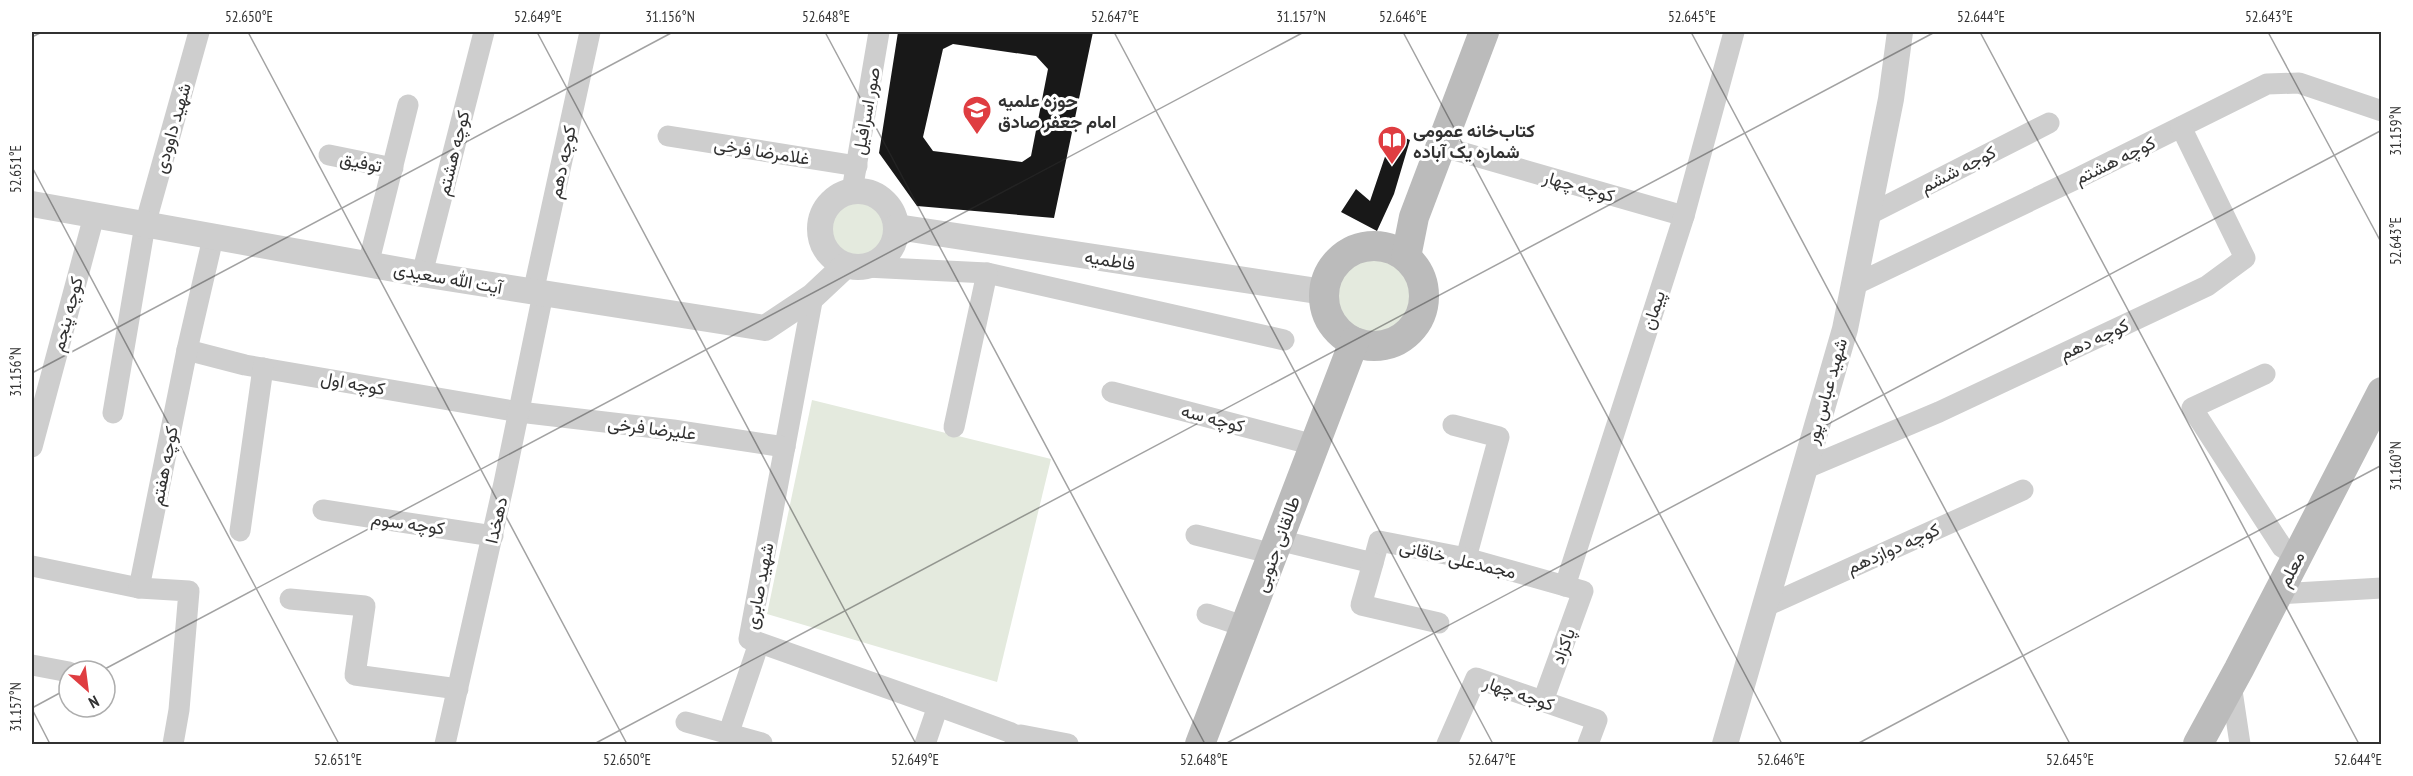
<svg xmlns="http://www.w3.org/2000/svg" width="2413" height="776" font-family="'PT Sans Narrow',Vazirmatn,sans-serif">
<rect width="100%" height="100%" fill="#fff"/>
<g fill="#e4eade">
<circle cx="858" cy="229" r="27"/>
<circle cx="1374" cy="298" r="38"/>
<polygon points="812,400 1051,459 997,682 767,614"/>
</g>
<g fill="#181818" fill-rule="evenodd">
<path d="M898,32h195l-39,186 -137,-12 -38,-53zM953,44l83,12 12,13 -17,87 -9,6 -89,-11 -10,-14 20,-88z"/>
<polygon points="1393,133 1410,140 1394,194 1377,231 1341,212 1356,189 1370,201"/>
</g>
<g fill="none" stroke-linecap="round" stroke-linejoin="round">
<g stroke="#cecece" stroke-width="21">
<polyline points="668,136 857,166"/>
<polyline points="1440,146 1684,216"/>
<polyline points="329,155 393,168"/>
<polyline points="852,191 879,32"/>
<polyline points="1868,215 2049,123"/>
<polyline points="368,265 408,105"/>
<polyline points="866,267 987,273 1284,340"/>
<polyline points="422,274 484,32"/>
<polyline points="1854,285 2078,178 2267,84 2299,83 2382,111"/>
<polyline points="533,293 590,32"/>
<polyline points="813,296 749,639 938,706 1009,732 1033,744"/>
<polyline points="187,350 245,365 519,412 673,430 785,447"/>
<polyline points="2265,374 2192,408 2282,547 2297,557"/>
<polyline points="1112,392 1314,445"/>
<polyline points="113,413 145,225 199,32"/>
<polyline points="1453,425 1499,437 1466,558"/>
<polyline points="954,427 987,273"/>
<polyline points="32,447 94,216"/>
<polyline points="1804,469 1939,412 2207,286 2245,258 2181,127"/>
<polyline points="323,510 493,536"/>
<polyline points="240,531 263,368"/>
<polyline points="1196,535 1274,554"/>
<polyline points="1278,540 1373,563 1379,541 1466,558 1583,591 1543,701"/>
<polyline points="1373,563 1361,605 1439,623"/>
<polyline points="32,566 139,588 187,350 213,238"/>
<polyline points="1565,586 1684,216 1734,32"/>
<polyline points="139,588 189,591 179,710 173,744"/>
<polyline points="2278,594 2382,588"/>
<polyline points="290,599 365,606 355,675 458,689"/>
<polyline points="1764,607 2023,490"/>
<polyline points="1207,614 1246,627"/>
<polyline points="32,665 69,672"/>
<polyline points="2231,684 2240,744"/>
<polyline points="686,722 762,743"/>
<polyline points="728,735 759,643"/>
<polyline points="1021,735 1068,744"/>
<polyline points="445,744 504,483 543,294"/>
<polyline points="925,744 938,706"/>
<polyline points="1447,744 1476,678 1597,720 1588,744"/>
</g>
<g stroke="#cecece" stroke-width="26">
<circle cx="858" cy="229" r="38"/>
<polyline points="32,204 422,274 765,328 813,296 845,266"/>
<polyline points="897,227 1324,292"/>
<polyline points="1725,744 1845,329 1891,99 1900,32"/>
</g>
<g stroke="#bbb" stroke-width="30">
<circle cx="1374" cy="296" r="50"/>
<polyline points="1406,257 1414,217 1484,32"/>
<polyline points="1200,744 1354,342"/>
<polyline points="2198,744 2239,669 2382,392"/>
</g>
</g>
<path fill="none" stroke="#313131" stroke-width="1.5" stroke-opacity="0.45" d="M248,32l379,712M537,32l379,712M825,32l380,712M1114,32l379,712M1403,32l379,712M1691,32l379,712M1980,32l379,712M2268,32l114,212M32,37l10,-5M32,167l307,577M32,373l641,-341M101,671l1203,-639M32,708l37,-20M32,709l18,35M594,744l1341,-712M1225,744l1157,-614M1857,744l525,-279"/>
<defs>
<g id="school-pin" transform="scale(1.5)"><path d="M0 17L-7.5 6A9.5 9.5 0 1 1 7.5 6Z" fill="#df3d41" stroke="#fff"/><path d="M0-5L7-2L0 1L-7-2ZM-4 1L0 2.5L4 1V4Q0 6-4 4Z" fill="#fff"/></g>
<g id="library-pin" transform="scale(1.5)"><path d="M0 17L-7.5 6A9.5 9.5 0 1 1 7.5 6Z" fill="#df3d41" stroke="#fff"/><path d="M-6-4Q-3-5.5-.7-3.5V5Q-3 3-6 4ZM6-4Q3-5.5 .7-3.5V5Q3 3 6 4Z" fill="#fff"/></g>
</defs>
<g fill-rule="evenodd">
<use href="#school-pin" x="977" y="110"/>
<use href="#library-pin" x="1392" y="140"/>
</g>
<g text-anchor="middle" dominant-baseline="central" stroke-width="6" stroke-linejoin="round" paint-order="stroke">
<g font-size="18" font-weight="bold" fill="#313131" stroke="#fff" text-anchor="start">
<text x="998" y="100">حوزه علمیه<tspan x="998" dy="21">امام جعفر صادق</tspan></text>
<text x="1413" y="130">کتاب‌خانه عمومی<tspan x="1413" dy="21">شماره یک آباده</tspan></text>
</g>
<g font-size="18" fill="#313131" stroke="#fff">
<text transform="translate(866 111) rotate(-80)">صور اسرافیل</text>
<text transform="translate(172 128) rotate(-74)">شهید داوودی</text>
<text transform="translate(762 151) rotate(9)">غلامرضا فرخی</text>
<text transform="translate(453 153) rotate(-76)">کوچه هشتم</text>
<text transform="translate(2115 160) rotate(-26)">کوچه هشتم</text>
<text transform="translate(361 162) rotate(11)">توفیق</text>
<text transform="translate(562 162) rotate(-78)">کوچه دهم</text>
<text transform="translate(1958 169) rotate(-27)">کوجه ششم</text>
<text transform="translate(1579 186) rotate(16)">کوچه چهار</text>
<text transform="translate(1110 260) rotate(9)">فاطمیه</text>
<text transform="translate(448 278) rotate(10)">آیت الله سعیدی</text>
<text transform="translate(1653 310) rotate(-72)">پیمان</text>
<text transform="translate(67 314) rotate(-75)">کوچه پنجم</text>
<text transform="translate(2094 339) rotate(-25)">کوچه دهم</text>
<text transform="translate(353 383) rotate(10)">کوچه اول</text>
<text transform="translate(1826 391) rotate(-74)">شهید عباس پور</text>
<text transform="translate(1213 418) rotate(15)">کوچه سه</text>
<text transform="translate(652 428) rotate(7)">علیرضا فرخی</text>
<text transform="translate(164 466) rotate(-79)">کوچه هفتم</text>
<text transform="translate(496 520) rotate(-77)">دهخدا</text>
<text transform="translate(408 523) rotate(8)">کوچه سوم</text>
<text transform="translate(1277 544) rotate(-70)">طالقانی جنوبی</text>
<text transform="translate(1893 548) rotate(-24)">کوچه دوازدهم</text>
<text transform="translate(1458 559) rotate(13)">مجمدعلی خاقانی</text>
<text transform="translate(2291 569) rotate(-63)">معلم</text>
<text transform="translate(759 586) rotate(-79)">شهید صابری</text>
<text transform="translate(1563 646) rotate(-70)">پاکزاد</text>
<text transform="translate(1519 693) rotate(19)">کوجه چهار</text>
</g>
</g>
<rect width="2413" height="776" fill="none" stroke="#ffffff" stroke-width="66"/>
<g transform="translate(87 689) rotate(152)"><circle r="28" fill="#ffffff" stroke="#adadad" stroke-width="1.5"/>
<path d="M0-4.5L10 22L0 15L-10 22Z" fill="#df3d41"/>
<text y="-9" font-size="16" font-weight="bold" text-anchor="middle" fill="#313131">N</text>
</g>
<rect x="33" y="33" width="2347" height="710" fill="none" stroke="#313131" stroke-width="2"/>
<g font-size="15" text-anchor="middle" fill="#313131">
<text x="249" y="22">52.650°E</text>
<text x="538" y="22">52.649°E</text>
<text x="670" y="22">31.156°N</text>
<text x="826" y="22">52.648°E</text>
<text x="1115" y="22">52.647°E</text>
<text x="1301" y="22">31.157°N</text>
<text x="1403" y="22">52.646°E</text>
<text x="1692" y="22">52.645°E</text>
<text x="1981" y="22">52.644°E</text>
<text x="2269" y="22">52.643°E</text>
<text transform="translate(2396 131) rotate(-90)" y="5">31.159°N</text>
<text transform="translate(16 169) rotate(-90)" y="5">52.651°E</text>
<text transform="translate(2396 241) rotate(-90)" y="5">52.643°E</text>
<text transform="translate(16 372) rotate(-90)" y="5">31.156°N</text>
<text transform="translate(2396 466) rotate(-90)" y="5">31.160°N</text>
<text transform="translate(16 707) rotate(-90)" y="5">31.157°N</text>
<text x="338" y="765">52.651°E</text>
<text x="627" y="765">52.650°E</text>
<text x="915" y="765">52.649°E</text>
<text x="1204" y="765">52.648°E</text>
<text x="1492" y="765">52.647°E</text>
<text x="1781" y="765">52.646°E</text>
<text x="2070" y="765">52.645°E</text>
<text x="2358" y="765">52.644°E</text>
</g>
</svg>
